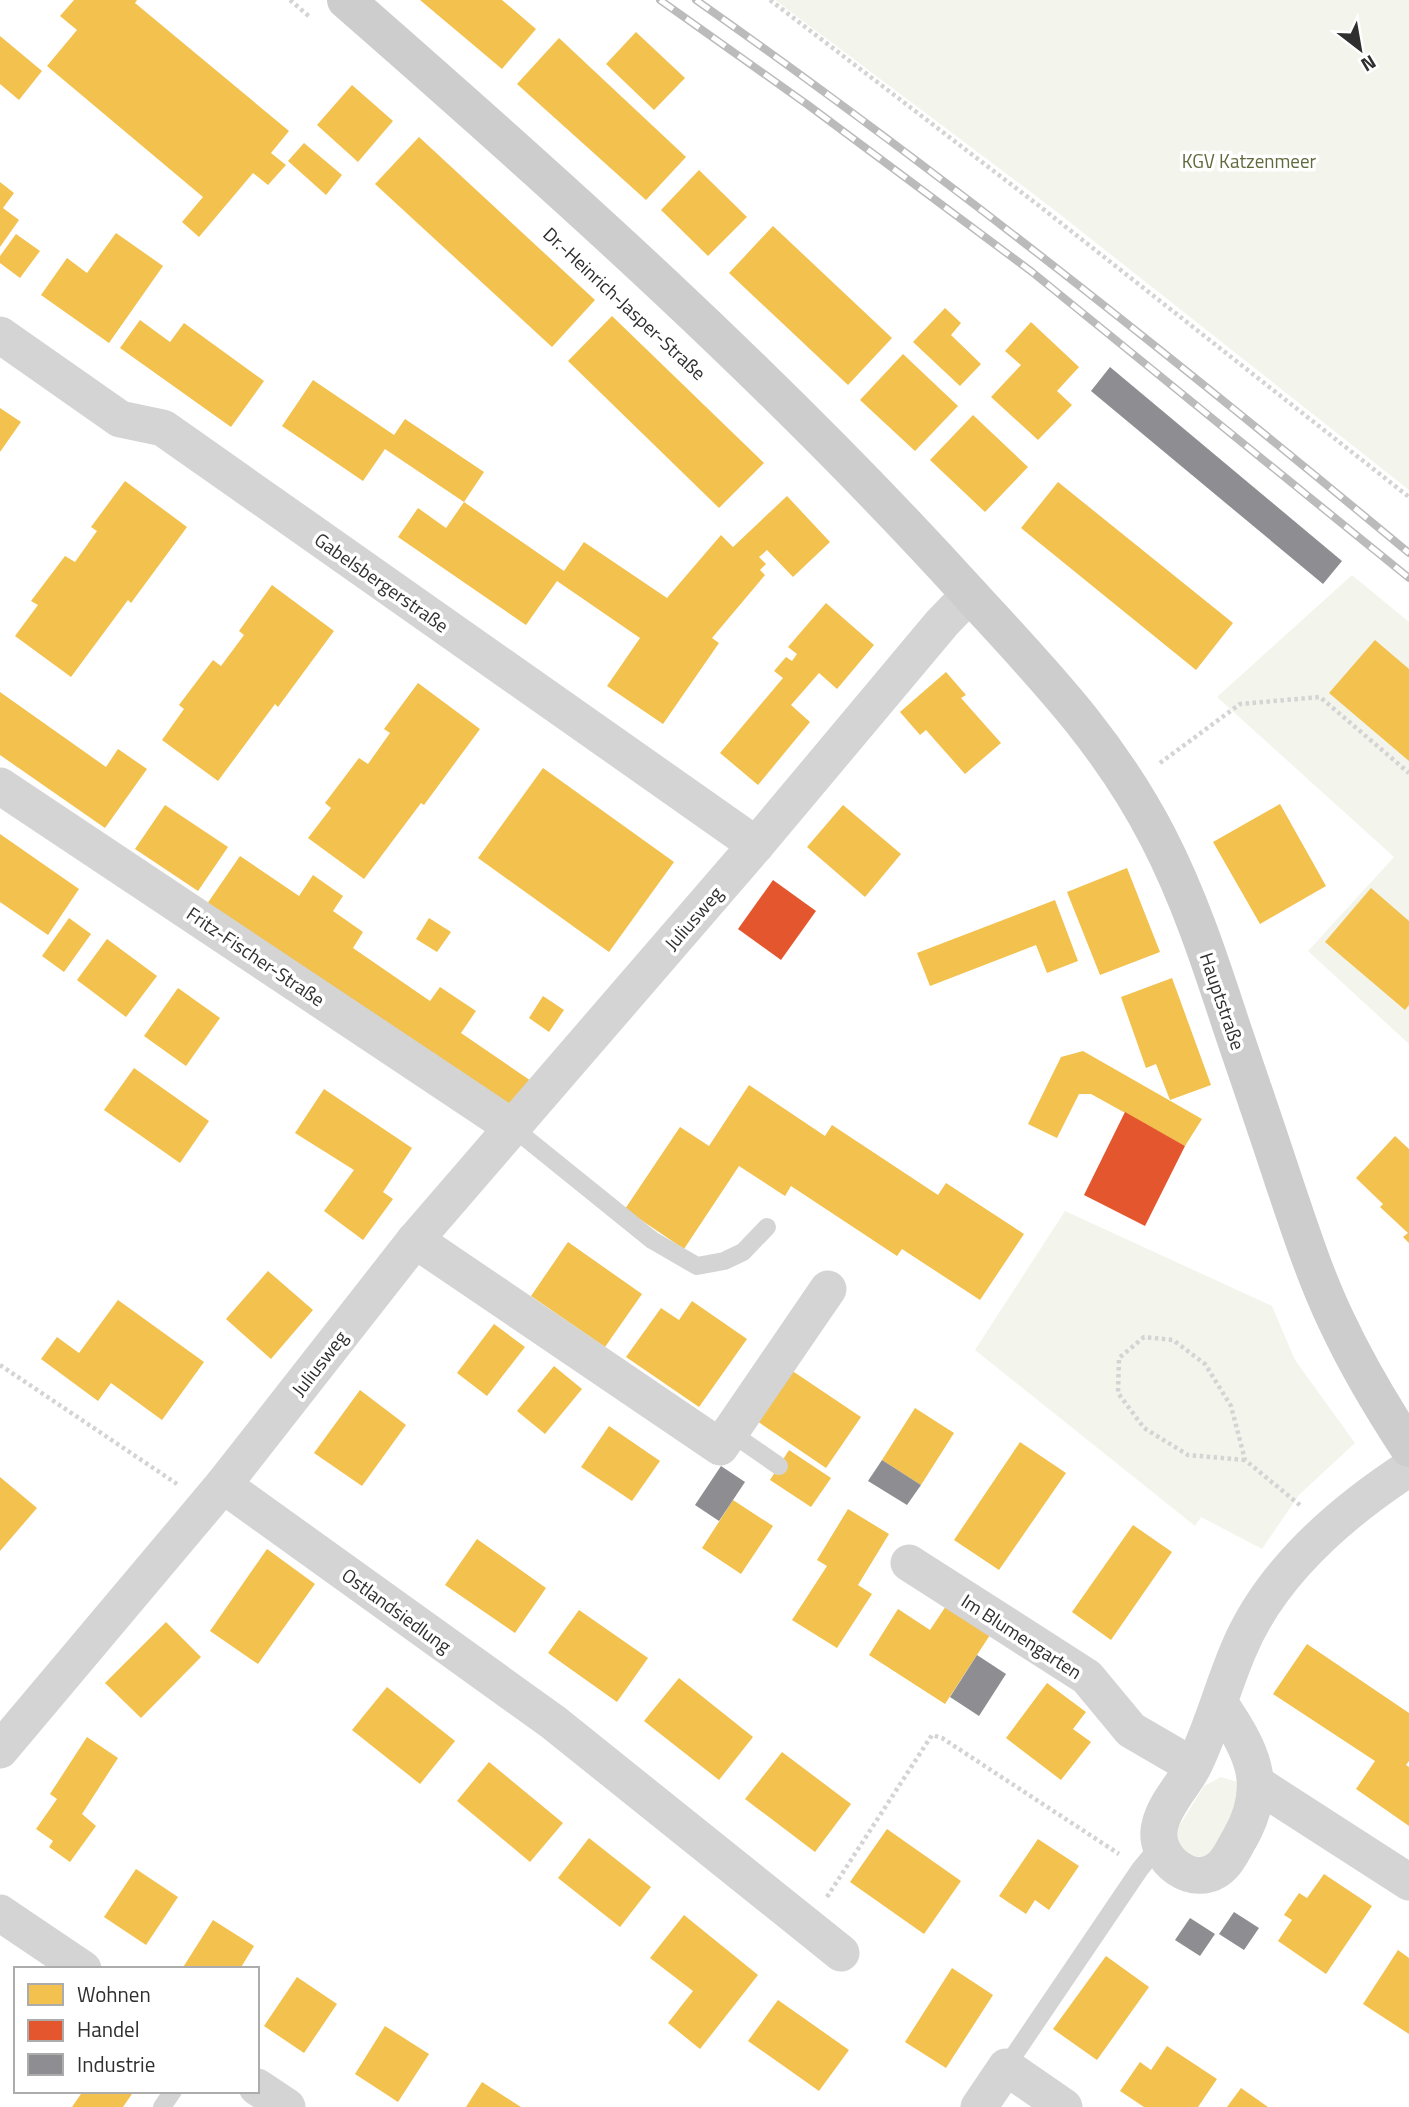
<svg xmlns="http://www.w3.org/2000/svg" width="1409" height="2107" font-family="'Titillium Web',sans-serif">
<rect width="100%" height="100%" fill="#fff"/>
<g fill="#f3f5ec">
<polygon points="775,0 1409,0 1409,490 1048,205"/>
<polygon points="1352,575 1409,622 1409,1044 1308,951 1394,857 1217,697"/>
<polygon points="1065,1211 1272,1306 1295,1360 1355,1443 1299,1495 1262,1549 1201,1517 1195,1526 975,1350"/>
<polygon points="1221,1777 1237,1782 1246,1792 1208,1858 1183,1854 1176,1831 1204,1786"/>
</g>
<g fill="#f2c14e">
<polygon points="74,0 137,0 135,3 289,131 271,153 286,165 268,185 253,173 199,237 182,222 203,197 47,66 77,30 60,16"/>
<polygon points="420,0 502,0 536,29 502,69"/>
<polygon points="636,32 685,78 654,110 606,64"/>
<polygon points="0,36 42,71 19,100 0,84"/>
<polygon points="559,38 686,157 646,200 517,84"/>
<polygon points="352,85 393,121 358,162 317,125"/>
<polygon points="419,137 595,300 552,347 375,184"/>
<polygon points="304,143 342,175 326,195 288,161"/>
<polygon points="699,170 747,217 708,256 661,210"/>
<polygon points="0,182 14,193 3,208 19,220 0,247"/>
<polygon points="773,226 892,338 848,385 729,273"/>
<polygon points="116,233 163,266 109,343 41,295 67,258 87,273"/>
<polygon points="16,234 40,251 20,278 0,263 0,256"/>
<polygon points="945,308 961,323 951,335 981,364 960,386 913,342"/>
<polygon points="612,316 764,463 719,508 568,361"/>
<polygon points="140,320 170,342 184,323 264,381 231,427 120,348"/>
<polygon points="1031,322 1079,367 1057,391 1072,405 1038,440 991,397 1021,365 1005,351"/>
<polygon points="903,354 958,406 915,451 860,400"/>
<polygon points="313,380 394,435 405,419 484,472 464,502 385,449 363,481 282,426"/>
<polygon points="0,408 21,422 0,452"/>
<polygon points="973,415 1028,467 985,512 930,460"/>
<polygon points="125,481 187,527 131,603 128,600 71,677 15,636 38,605 31,601 65,556 75,562 97,531 91,527"/>
<polygon points="1058,482 1233,623 1196,670 1021,528"/>
<polygon points="787,496 830,542 793,577 767,550 759,557 766,564 760,570 765,575 712,638 719,643 663,724 607,686 640,638 557,581 526,625 398,537 418,508 446,528 464,502 564,571 584,542 667,598 721,535 733,547"/>
<polygon points="272,585 334,631 278,707 275,704 218,781 162,740 184,709 179,705 213,660 221,666 244,635 239,631"/>
<polygon points="826,603 874,645 837,689 819,673 791,705 810,722 758,785 720,753 783,678 774,671 786,657 792,661 797,654 788,647"/>
<polygon points="1375,640 1409,669 1409,761 1329,693"/>
<polygon points="946,672 966,695 961,698 1001,743 965,774 926,730 920,735 900,712"/>
<polygon points="418,683 480,729 424,805 421,803 364,879 308,838 331,808 325,803 359,758 368,764 390,733 384,729"/>
<polygon points="0,692 106,767 118,749 147,769 105,828 0,755"/>
<polygon points="543,768 674,862 609,952 478,858"/>
<polygon points="1280,804 1326,886 1260,924 1213,842"/>
<polygon points="165,805 228,847 198,891 135,849"/>
<polygon points="843,805 901,854 865,897 807,847"/>
<polygon points="0,834 79,889 48,935 0,902"/>
<polygon points="240,856 299,896 313,875 343,896 333,911 363,932 353,948 430,1001 440,987 476,1011 461,1033 537,1085 511,1121 207,904"/>
<polygon points="1127,868 1160,952 1100,975 1067,892"/>
<polygon points="1371,888 1409,921 1409,1005 1405,1010 1325,942"/>
<polygon points="1055,900 1078,961 1047,973 1036,945 930,986 917,953"/>
<polygon points="69,918 91,934 64,972 42,956"/>
<polygon points="429,918 451,932 437,952 416,939"/>
<polygon points="107,939 157,976 126,1017 77,980"/>
<polygon points="1172,978 1211,1085 1170,1100 1156,1064 1146,1068 1121,997"/>
<polygon points="178,988 220,1018 186,1066 144,1036"/>
<polygon points="543,996 564,1010 549,1032 529,1018"/>
<polygon points="1083,1051 1202,1119 1185,1146 1091,1094 1079,1094 1057,1138 1028,1124 1061,1057"/>
<polygon points="134,1068 209,1121 180,1163 104,1110"/>
<polygon points="749,1085 825,1136 832,1125 938,1195 946,1183 1024,1234 980,1300 902,1249 897,1256 791,1186 785,1196 739,1166 684,1249 625,1209 680,1127 709,1146"/>
<polygon points="324,1089 412,1148 383,1192 393,1199 363,1240 324,1211 354,1170 295,1133"/>
<polygon points="1395,1136 1409,1149 1409,1243 1403,1237 1408,1233 1380,1207 1383,1204 1356,1178"/>
<polygon points="568,1242 642,1294 605,1347 531,1296"/>
<polygon points="268,1271 313,1310 271,1359 226,1319"/>
<polygon points="118,1300 204,1362 162,1420 111,1383 98,1401 41,1359 57,1337 79,1353"/>
<polygon points="692,1301 747,1339 699,1407 626,1357 661,1308 679,1320"/>
<polygon points="494,1324 525,1347 487,1396 457,1373"/>
<polygon points="554,1366 582,1389 545,1434 517,1411"/>
<polygon points="788,1368 861,1417 826,1468 754,1419"/>
<polygon points="360,1390 406,1425 362,1486 314,1453"/>
<polygon points="915,1408 954,1433 921,1485 882,1460"/>
<polygon points="609,1426 660,1461 632,1501 581,1467"/>
<polygon points="1020,1442 1066,1473 999,1570 954,1540"/>
<polygon points="789,1450 831,1478 811,1507 770,1480"/>
<polygon points="0,1477 37,1508 0,1551"/>
<polygon points="733,1500 773,1526 741,1574 702,1548"/>
<polygon points="848,1509 889,1534 858,1585 872,1594 837,1648 792,1620 827,1566 817,1560"/>
<polygon points="1133,1525 1172,1552 1111,1640 1072,1612"/>
<polygon points="477,1539 546,1588 515,1633 445,1585"/>
<polygon points="267,1549 315,1584 258,1664 210,1631"/>
<polygon points="946,1606 990,1635 945,1704 869,1655 898,1609 930,1630"/>
<polygon points="579,1610 648,1658 617,1702 548,1653"/>
<polygon points="166,1622 201,1657 141,1718 105,1683"/>
<polygon points="1307,1644 1409,1713 1409,1761 1406,1765 1409,1767 1409,1826 1356,1789 1375,1761 1273,1694"/>
<polygon points="679,1678 753,1737 719,1780 644,1721"/>
<polygon points="1047,1683 1086,1712 1073,1729 1091,1742 1061,1780 1006,1738"/>
<polygon points="387,1687 455,1741 420,1784 352,1730"/>
<polygon points="87,1737 118,1758 82,1814 96,1826 70,1862 49,1847 53,1841 36,1829 57,1799 50,1794"/>
<polygon points="782,1752 851,1804 815,1852 745,1799"/>
<polygon points="489,1762 563,1823 530,1862 457,1801"/>
<polygon points="887,1829 961,1881 924,1934 850,1882"/>
<polygon points="589,1838 651,1887 620,1927 558,1878"/>
<polygon points="1038,1839 1079,1866 1049,1910 1035,1900 1026,1914 999,1896"/>
<polygon points="136,1869 178,1897 146,1945 104,1917"/>
<polygon points="1324,1874 1372,1906 1326,1974 1278,1941 1292,1920 1284,1915 1299,1893 1307,1898"/>
<polygon points="684,1915 758,1975 700,2049 668,2023 693,1991 650,1958"/>
<polygon points="213,1920 254,1946 240,1969 182,1969"/>
<polygon points="1398,1950 1409,1958 1409,2034 1363,2004"/>
<polygon points="1106,1956 1149,1987 1097,2060 1053,2029"/>
<polygon points="952,1968 993,1995 946,2068 905,2042"/>
<polygon points="297,1977 337,2004 304,2053 264,2026"/>
<polygon points="778,2000 849,2050 819,2091 748,2041"/>
<polygon points="385,2026 429,2054 398,2102 355,2074"/>
<polygon points="1167,2046 1217,2079 1198,2107 1144,2107 1120,2091 1140,2062 1151,2070"/>
<polygon points="482,2082 521,2107 466,2107"/>
<polygon points="1241,2088 1268,2107 1227,2107"/>
<polygon points="83,2091 134,2091 123,2107 72,2107"/>
</g>
<g fill="#e4572e">
<polygon points="773,880 816,911 781,960 738,929"/>
<polygon points="1125,1112 1185,1146 1145,1226 1084,1195"/>
</g>
<g fill="#8d8d92">
<polygon points="1110,367 1342,561 1323,584 1091,391"/>
<polygon points="882,1460 921,1485 907,1505 868,1481"/>
<polygon points="721,1466 745,1482 719,1521 695,1505"/>
<polygon points="977,1655 1006,1674 979,1716 950,1697"/>
<polygon points="1234,1912 1259,1928 1244,1950 1219,1934"/>
<polygon points="1190,1918 1215,1934 1200,1956 1175,1940"/>
</g>
<g fill="none" stroke-linecap="round" stroke-linejoin="round">
<g stroke="#d4d4d4" stroke-width="4.5" stroke-dasharray="3.5 3.5" stroke-linecap="butt">
<polyline points="290,0 311,18"/>
<polyline points="770,0 1038,205 1409,497"/>
<polyline points="1160,763 1240,704 1320,697 1409,773"/>
<polyline points="0,1365 177,1484"/>
<polyline points="1245,1460 1188,1455 1144,1428 1118,1393 1119,1358 1144,1337 1173,1340 1205,1364 1231,1406 1245,1460 1301,1506"/>
<polyline points="827,1897 932,1735 942,1738 1119,1854"/>
</g>
<g stroke="#d4d4d4" stroke-width="18">
<polyline points="512,1127 652,1240 697,1266 724,1261 743,1252 767,1227"/>
<polyline points="730,1432 779,1466"/>
<polyline points="1006,2067 1140,1869 1160,1845"/>
<polyline points="162,2107 173,2091"/>
</g>
<g stroke="#d4d4d4" stroke-width="37">
<polyline points="0,335 120,419 163,428 756,845"/>
<polyline points="0,786 512,1127"/>
<polyline points="415,1240 720,1447 828,1289"/>
<polyline points="223,1485 553,1722 841,1953"/>
<polyline points="909,1563 1087,1677 1131,1730 1193,1766"/>
<path d="M1219,1702c32,48 52,82 21,136 -5,8 -10,20 -17,27 -27,28 -72,-6 -63,-40 5,-22 24,-40 34,-60 18,-37 28,-76 44,-114 32,-78 102,-138 171,-183"/>
<polyline points="0,1750 223,1485 415,1240 756,845 942,623 970,594"/>
<polyline points="1257,1784 1409,1882"/>
<polyline points="0,1913 83,1969"/>
<polyline points="257,2087 287,2107"/>
<polyline points="979,2107 1006,2067 1064,2107"/>
</g>
<path stroke="#cdcdcd" stroke-width="38" d="M346,0c215,188 428,379 620,590 74,81 141,148 192,247 31,60 52,124 73,188 18,53 36,105 53,157 16,47 31,94 52,138 21,45 46,87 73,128"/>
<g stroke="#bbb" stroke-width="8">
<g id="rail">
<polyline points="660,0 808,105 1032,272 1409,578"/>
<path d="M696,0c246,173 482,361 713,553"/>
</g>
</g>
<use href="#rail" stroke="#fff" stroke-width="5" stroke-dasharray="16" stroke-linecap="butt"/>
</g>
<g text-anchor="middle" dominant-baseline="central" stroke-width="7" stroke-linejoin="round" paint-order="stroke">
<g font-size="19" fill="#606a3d" stroke="#fff">
<text x="1249" y="160">KGV Katzenmeer</text>
</g>
<g font-size="19" fill="#2f2f2f" stroke="#fff">
<text transform="translate(625 303) rotate(43)">Dr.-Heinrich-Jasper-Straße</text>
<text transform="translate(382 582) rotate(35)">Gabelsbergerstraße</text>
<text transform="translate(693 918) rotate(-49)">Juliusweg</text>
<text transform="translate(256 956) rotate(34)">Fritz-Fischer-Straße</text>
<text transform="translate(1223 1001) rotate(71)">Hauptstraße</text>
<text transform="translate(319 1363) rotate(-52)">Juliusweg</text>
<text transform="translate(397 1610) rotate(36)">Ostlandsiedlung</text>
<text transform="translate(1022 1636) rotate(33)">Im Blumengarten</text>
</g>
</g>
<rect x="14" y="1967" width="245" height="126" fill="#ffffff" stroke="#acacac" stroke-width="2"/>
<rect x="28" y="1984" width="35" height="21" fill="#f2c14e" stroke="#acacac" stroke-width="2"/>
<text x="77" y="2002" font-size="21" fill="#2f2f2f">Wohnen</text>
<rect x="28" y="2020" width="35" height="21" fill="#e4572e" stroke="#acacac" stroke-width="2"/>
<text x="77" y="2037" font-size="21" fill="#2f2f2f">Handel</text>
<rect x="28" y="2054" width="35" height="21" fill="#8d8d92" stroke="#acacac" stroke-width="2"/>
<text x="77" y="2072" font-size="21" fill="#2f2f2f">Industrie</text>
<g transform="translate(1360 49) rotate(149)" stroke="#ffffff" stroke-width="5" paint-order="stroke">
<path d="M0-5L12 26L0 18L-12 26Z" fill="#2f2f2f"/>
<text y="-10" font-size="19" font-weight="bold" text-anchor="middle" fill="#2f2f2f">N</text>
</g>
</svg>
